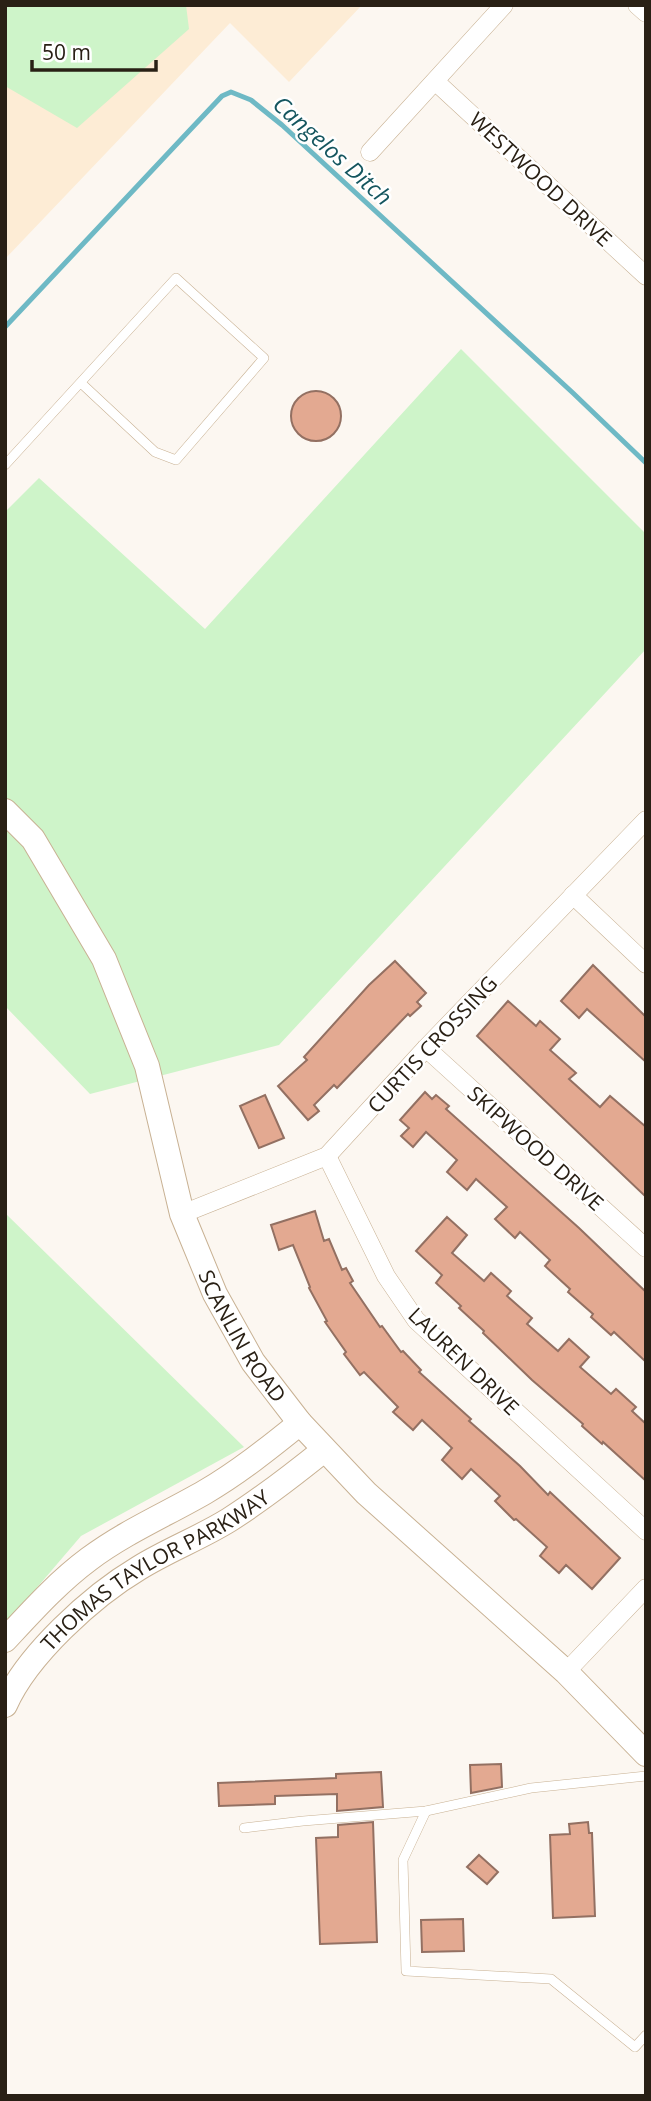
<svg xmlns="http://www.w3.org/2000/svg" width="651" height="2101" font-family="'Open Sans',sans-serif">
<rect width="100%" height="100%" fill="#fcf7f1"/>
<polygon fill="#fdecd5" points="5,5 362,5 289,82 230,23 5,259"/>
<g fill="#cef4c9">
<polygon points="5,5 186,5 189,29 77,128 5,86"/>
<polygon points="461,349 646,534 646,649 279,1045 90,1094 5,1006 5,512 39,478 205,629"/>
<polygon points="5,1213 244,1447 81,1536 5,1625"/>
</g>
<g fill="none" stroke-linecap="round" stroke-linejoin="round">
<polyline stroke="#6eb9c5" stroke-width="5" points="5,327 189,131 222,96 231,92 251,100 282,125 573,393 646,463"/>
</g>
<g fill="#e3a991" stroke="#937062" stroke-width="2">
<circle cx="316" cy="416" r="25"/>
<polygon points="395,961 426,993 417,1002 421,1006 410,1016 408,1014 337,1088 334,1085 314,1105 319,1111 308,1120 278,1086 307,1060 304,1057 369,985"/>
<polygon points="593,965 646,1017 646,1062 587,1009 579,1018 561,1001"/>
<polygon points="508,1001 536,1026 540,1021 560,1039 550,1050 576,1073 569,1079 600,1107 610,1096 646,1127 646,1197 477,1036"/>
<polygon points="425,1092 432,1099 436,1095 449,1106 446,1109 579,1228 646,1292 646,1362 614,1332 611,1335 591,1317 593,1314 568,1292 570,1289 545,1266 550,1260 520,1232 515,1238 495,1219 507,1207 476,1179 467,1190 447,1172 457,1160 426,1132 413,1147 401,1136 409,1128 400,1120"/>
<polygon points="265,1095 284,1138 259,1148 240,1106"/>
<polygon points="315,1211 324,1241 329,1239 342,1270 346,1268 353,1281 350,1283 380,1327 382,1326 401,1352 403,1351 421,1370 419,1372 471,1419 469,1421 520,1466 548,1495 550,1492 620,1558 592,1589 566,1565 559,1573 540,1556 547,1547 516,1519 514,1520 495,1501 500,1496 471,1469 462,1479 442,1460 452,1448 422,1420 413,1430 393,1412 398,1407 364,1372 360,1375 344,1354 346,1352 325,1322 327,1321 309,1288 310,1287 293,1245 279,1250 271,1225"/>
<polygon points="447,1217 467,1235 452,1253 484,1281 491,1273 511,1291 507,1296 532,1318 527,1324 558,1351 569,1339 589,1357 580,1367 611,1394 616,1389 636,1407 632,1411 646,1424 646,1481 603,1442 602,1444 582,1426 583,1424 532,1380 483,1333 484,1331 459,1308 461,1306 436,1283 442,1275 416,1251"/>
<polygon points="501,1764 502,1787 471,1793 470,1765"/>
<polygon points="381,1772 383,1807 337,1811 337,1794 275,1796 275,1804 219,1806 218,1783 336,1778 336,1774"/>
<polygon points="373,1822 377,1942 320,1944 316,1838 338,1837 338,1825"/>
<polygon points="588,1822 589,1833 592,1833 595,1916 553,1918 550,1835 570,1834 569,1824"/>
<polygon points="479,1855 498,1872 487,1884 467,1867"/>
<polygon points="463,1919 464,1951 422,1952 421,1920"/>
</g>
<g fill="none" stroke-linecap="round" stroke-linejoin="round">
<g stroke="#c8b193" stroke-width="10">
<g id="lane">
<polyline points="5,465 176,278 264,358 176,460 155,452 81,383"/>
<polyline points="426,1811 403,1860 406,1971 551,1979 635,2047 646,2035"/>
<polyline points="244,1828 303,1821 426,1811 531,1788 646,1776"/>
</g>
</g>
<g stroke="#c8b193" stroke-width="19">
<g id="street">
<polyline points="637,5 646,13"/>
<polyline points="436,82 646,276"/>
<polyline points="370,152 504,5"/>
<polyline points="573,895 646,964"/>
<polyline points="426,1048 646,1248"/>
<polyline points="327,1156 386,1276 416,1320 646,1531"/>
<polyline points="182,1214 327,1156 426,1048 646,820"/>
<polyline points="566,1672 646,1588"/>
</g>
</g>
<g stroke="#c8b193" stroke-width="26">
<g id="secondary">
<path id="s1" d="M5,811l28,28 71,120 43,107 35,148 33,80 38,68 47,61 66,70 200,179 80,82"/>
<path d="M5,1640c27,-29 53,-58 84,-81 36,-27 78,-45 116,-67 34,-20 64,-44 95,-69"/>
<path id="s2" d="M5,1705c22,-50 87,-109 134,-137 29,-18 61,-30 90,-48 33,-21 64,-45 95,-70"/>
</g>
</g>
<use href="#lane" stroke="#fff" stroke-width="9"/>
<use href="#street" stroke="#fff" stroke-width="18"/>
<use href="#secondary" stroke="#fff" stroke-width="24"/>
</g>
<g text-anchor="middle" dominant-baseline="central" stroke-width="5" stroke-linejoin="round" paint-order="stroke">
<g font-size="21" fill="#292015" stroke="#fff">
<text transform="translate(541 179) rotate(43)">WESTWOOD DRIVE</text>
<text transform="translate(432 1044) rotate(-47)">CURTIS CROSSING</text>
<text transform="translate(536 1148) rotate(42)">SKIPWOOD DRIVE</text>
<text stroke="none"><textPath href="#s1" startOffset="583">SCANLIN ROAD</textPath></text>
<text transform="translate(464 1361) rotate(44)">LAUREN DRIVE</text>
<text stroke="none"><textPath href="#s2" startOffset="206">THOMAS TAYLOR PARKWAY</textPath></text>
</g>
<g font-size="23" font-style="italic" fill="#15565f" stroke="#fff">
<text transform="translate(333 150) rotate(42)">Cangelos Ditch</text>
</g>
</g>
<rect width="651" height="2101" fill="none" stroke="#292015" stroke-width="14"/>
<path d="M32 60v10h124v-10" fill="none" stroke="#292015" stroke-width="3.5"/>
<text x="42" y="60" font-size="21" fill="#292015" stroke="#ffffff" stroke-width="5" paint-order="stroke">50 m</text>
</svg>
